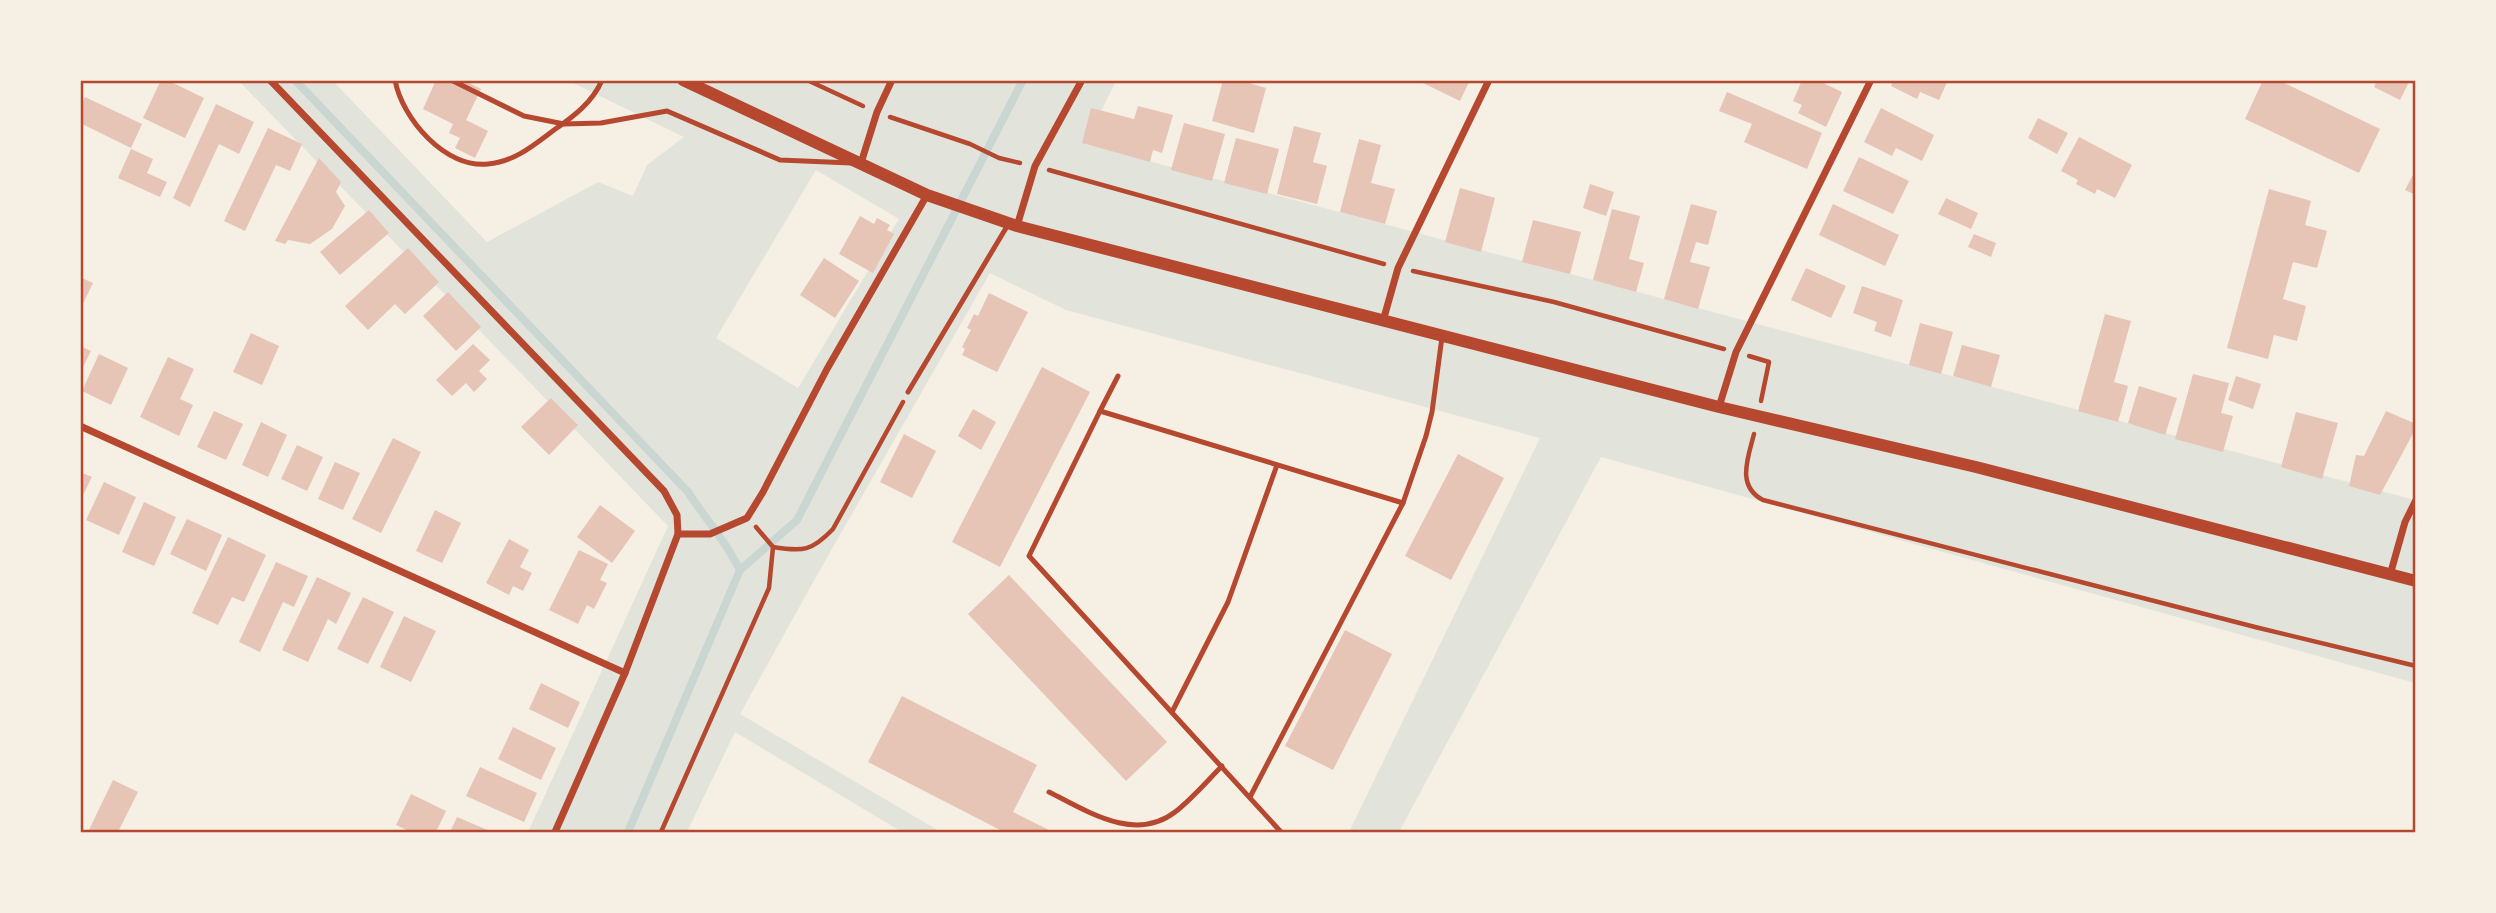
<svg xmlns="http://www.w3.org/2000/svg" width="2496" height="913" font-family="Helvetica,sans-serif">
<rect width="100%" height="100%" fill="#f6efe4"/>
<path fill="#e2e4dc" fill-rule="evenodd" d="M239,81h94l154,161 111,-60 35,14 14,-31 37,-28 -115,-56h547l-31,63 1330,356v183l-814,-226 -202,375h-50l191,-394 -474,-128 -76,-37 -169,295 -81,146 201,118h-39l-167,-100 -48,100h-159l140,-306zM816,170l83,49 -101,169 -82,-50z"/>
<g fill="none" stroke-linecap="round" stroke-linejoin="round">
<g stroke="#c9d6d2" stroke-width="8">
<path d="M295,80l393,412c17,26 38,50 52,78"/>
<polyline points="628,832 740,570 797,520 1023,80"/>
</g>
</g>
<g fill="#e6c5b7">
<polygon points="161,80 167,80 204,98 185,138 143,118"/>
<polygon points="436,80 463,80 481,89 466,120 488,131 475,158 455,148 460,138 449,133 453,124 423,109"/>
<polygon points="1223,80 1239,80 1266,88 1254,133 1212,121"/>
<polygon points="1424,80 1470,80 1460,101 1423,83"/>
<polygon points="1802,80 1817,80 1842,92 1826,127 1798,113 1802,105 1793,101"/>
<polygon points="1893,80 1948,80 1939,100 1920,92 1917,99 1891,86"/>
<polygon points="2263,80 2278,80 2380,129 2359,173 2245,119"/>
<polygon points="2377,80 2410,80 2400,100 2374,87"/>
<polygon points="1727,92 1822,133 1807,169 1744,142 1752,124 1719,111"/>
<polygon points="85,97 142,124 131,148 80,123 80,108"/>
<polygon points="216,104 254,122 239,154 219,144 190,207 173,198"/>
<polygon points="1138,106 1173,115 1162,153 1153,150 1150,162 1082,143 1091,108 1134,119"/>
<polygon points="1881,108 1934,135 1922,161 1896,148 1892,156 1864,142"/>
<polygon points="2038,118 2068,133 2057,154 2028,138"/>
<polygon points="1184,123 1225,134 1212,181 1171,170"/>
<polygon points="1294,126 1321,133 1313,162 1327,166 1317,204 1277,194"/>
<polygon points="268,128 302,144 290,171 276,165 245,231 224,221"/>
<polygon points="2079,137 2132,165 2115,198 2097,189 2095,194 2076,184 2078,180 2061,171"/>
<polygon points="1236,138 1279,149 1267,194 1224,183"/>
<polygon points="1359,139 1381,145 1371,183 1395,189 1385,224 1340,212"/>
<polygon points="131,149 153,159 147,173 167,182 160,197 118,178"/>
<polygon points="1859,157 1909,181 1893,214 1843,191"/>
<polygon points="319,158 341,182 336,192 345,206 332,229 310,244 288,240 285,244 275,241"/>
<polygon points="2416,169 2416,195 2405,190"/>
<polygon points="1590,184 1614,192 1606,216 1583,208"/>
<polygon points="1460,188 1495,198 1481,252 1445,242"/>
<polygon points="2269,189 2311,201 2305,225 2327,231 2317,268 2293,262 2283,299 2306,306 2297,341 2274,335 2268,359 2227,348"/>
<polygon points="1946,198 1978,213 1971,229 1938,214"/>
<polygon points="1691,204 1717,211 1708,245 1696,242 1690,262 1710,267 1698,309 1664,299"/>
<polygon points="1833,204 1899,235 1885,266 1819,235"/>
<polygon points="1612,209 1640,216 1629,259 1644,263 1636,292 1593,280"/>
<polygon points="369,210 389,233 340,275 320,252"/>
<polygon points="860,216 874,224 877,218 890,225 887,230 894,234 873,273 839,254"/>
<polygon points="1533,220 1581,232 1570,274 1522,262"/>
<polygon points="1974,234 1996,243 1991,257 1968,247"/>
<polygon points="408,248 439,282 405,314 395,304 368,330 345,306"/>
<polygon points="824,258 859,281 835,318 800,295"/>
<polygon points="1806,268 1846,286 1831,318 1791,300"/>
<polygon points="80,277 93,283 80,310"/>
<polygon points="1862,286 1903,300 1891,337 1874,331 1877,322 1853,313"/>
<polygon points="448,292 481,327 456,351 423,316"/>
<polygon points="989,293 1028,312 997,372 962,355 965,349 962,347 971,330 967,328 974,314 978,316"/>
<polygon points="2105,314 2131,321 2114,382 2128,386 2118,422 2078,411"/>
<polygon points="1920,323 1953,332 1941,374 1909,365"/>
<polygon points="251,333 279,346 262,385 233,372"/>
<polygon points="473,344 490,360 479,371 487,379 474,392 466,383 452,396 436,380"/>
<polygon points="1962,345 2000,355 1991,387 1953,376"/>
<polygon points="80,346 91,351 80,373"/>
<polygon points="99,354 128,368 111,405 82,391"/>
<polygon points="168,357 194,369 180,399 193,405 179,436 140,417"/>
<polygon points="1042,367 1090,392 1000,567 952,542"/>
<polygon points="2193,374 2229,383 2221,413 2233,416 2223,452 2175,439"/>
<polygon points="2236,376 2261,384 2253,409 2228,400"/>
<polygon points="2139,386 2177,398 2165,435 2128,423"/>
<polygon points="551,398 578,425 549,455 521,427"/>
<polygon points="973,409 996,422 981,450 958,436"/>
<polygon points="214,411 243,424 226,460 197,447"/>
<polygon points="2386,411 2416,424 2416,428 2380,495 2349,486 2356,455 2364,456"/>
<polygon points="2296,412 2338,423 2322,479 2281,467"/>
<polygon points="261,422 287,435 268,477 242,465"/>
<polygon points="904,434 936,451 912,498 880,482"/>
<polygon points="393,438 421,452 381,533 352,519"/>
<polygon points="297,445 323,457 307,491 281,479"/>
<polygon points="1458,454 1504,478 1451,580 1405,556"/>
<polygon points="335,462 360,473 343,510 318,499"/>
<polygon points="80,472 92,477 80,501"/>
<polygon points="104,482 136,497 119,535 86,520"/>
<polygon points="144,502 176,517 154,566 122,552"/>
<polygon points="600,505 635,531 612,563 577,537"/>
<polygon points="435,510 461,523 442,563 416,551"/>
<polygon points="187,519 222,535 206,571 170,554"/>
<polygon points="228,537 266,555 244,602 232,597 218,625 192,613"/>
<polygon points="509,539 529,550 520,567 532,573 523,591 513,586 509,595 486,583"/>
<polygon points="579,550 608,564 600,580 607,583 594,609 587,605 578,624 549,610"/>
<polygon points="276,562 308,576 294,607 283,602 260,652 239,642"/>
<polygon points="1009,575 1167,742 1126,781 968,614"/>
<polygon points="317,577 351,593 336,624 328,619 308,662 282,650"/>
<polygon points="363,597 394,612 368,664 337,649"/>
<polygon points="404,616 436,631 411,682 380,667"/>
<polygon points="1345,630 1392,654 1333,770 1285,746"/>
<polygon points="541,683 580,702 568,728 529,709"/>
<polygon points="902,696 1037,765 1013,812 1053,832 1004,832 868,762"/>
<polygon points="513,727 556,748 541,780 498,759"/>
<polygon points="480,767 537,793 524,822 466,796"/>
<polygon points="113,780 138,792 118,832 88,832"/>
<polygon points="411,794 446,811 436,832 411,832 396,825"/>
<polygon points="457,817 492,832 450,832"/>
</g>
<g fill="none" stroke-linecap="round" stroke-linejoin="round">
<g stroke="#b5482f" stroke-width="4.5">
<polyline points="807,80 863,106"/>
<polyline points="890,117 970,144 999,158 1020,163"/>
<polyline points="1049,170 1384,264"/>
<polyline points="1413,271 1554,302 1724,349"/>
<polyline points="1749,356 1769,362 1761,401"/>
<path d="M1754,434c-6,24 -18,52 9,66l492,127 161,39"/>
<path d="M773,547c30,5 39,4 60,-18l70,-127"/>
<polyline points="661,832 769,588 773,547 756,527"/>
</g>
<g stroke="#b5482f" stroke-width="5">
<path d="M395,80c7,39 51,89 93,84 26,-2 46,-19 66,-34 19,-13 39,-28 48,-50"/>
<polyline points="451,80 524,116 564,124 601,123 667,111 780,160 851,163"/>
<polyline points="908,392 1009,223"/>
<polyline points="1100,411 1118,376"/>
<polyline points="1172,712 1228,602 1277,465"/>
<path d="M1049,792c38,19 86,51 126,20 17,-13 32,-31 47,-46"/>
<polyline points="1250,797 1403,503 1426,436 1432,412 1442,337"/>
<polyline points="1281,832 1029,556 1100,411 1403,503"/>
</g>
<g stroke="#b5482f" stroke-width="7">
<polyline points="270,80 664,491 677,515 678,534 625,673 555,832"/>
<polyline points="861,163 877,112 892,80"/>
<polyline points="1017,226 1035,166 1082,80"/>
<polyline points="1383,321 1398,268 1489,80"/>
<polyline points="1719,407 1736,352 1871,80"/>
<polyline points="80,426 625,673"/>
<polyline points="678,534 710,534 747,518 763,492 827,369 927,195"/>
<polyline points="2390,575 2405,522 2416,500"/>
</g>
<polyline stroke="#b5482f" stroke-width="12" points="683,80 927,195 1017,226 1719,407 1976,467 2416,581"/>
</g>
<rect width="2496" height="913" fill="none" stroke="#f6efe4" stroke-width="164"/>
<rect x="82" y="82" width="2332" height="749" fill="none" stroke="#b5482f" stroke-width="2.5"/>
</svg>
